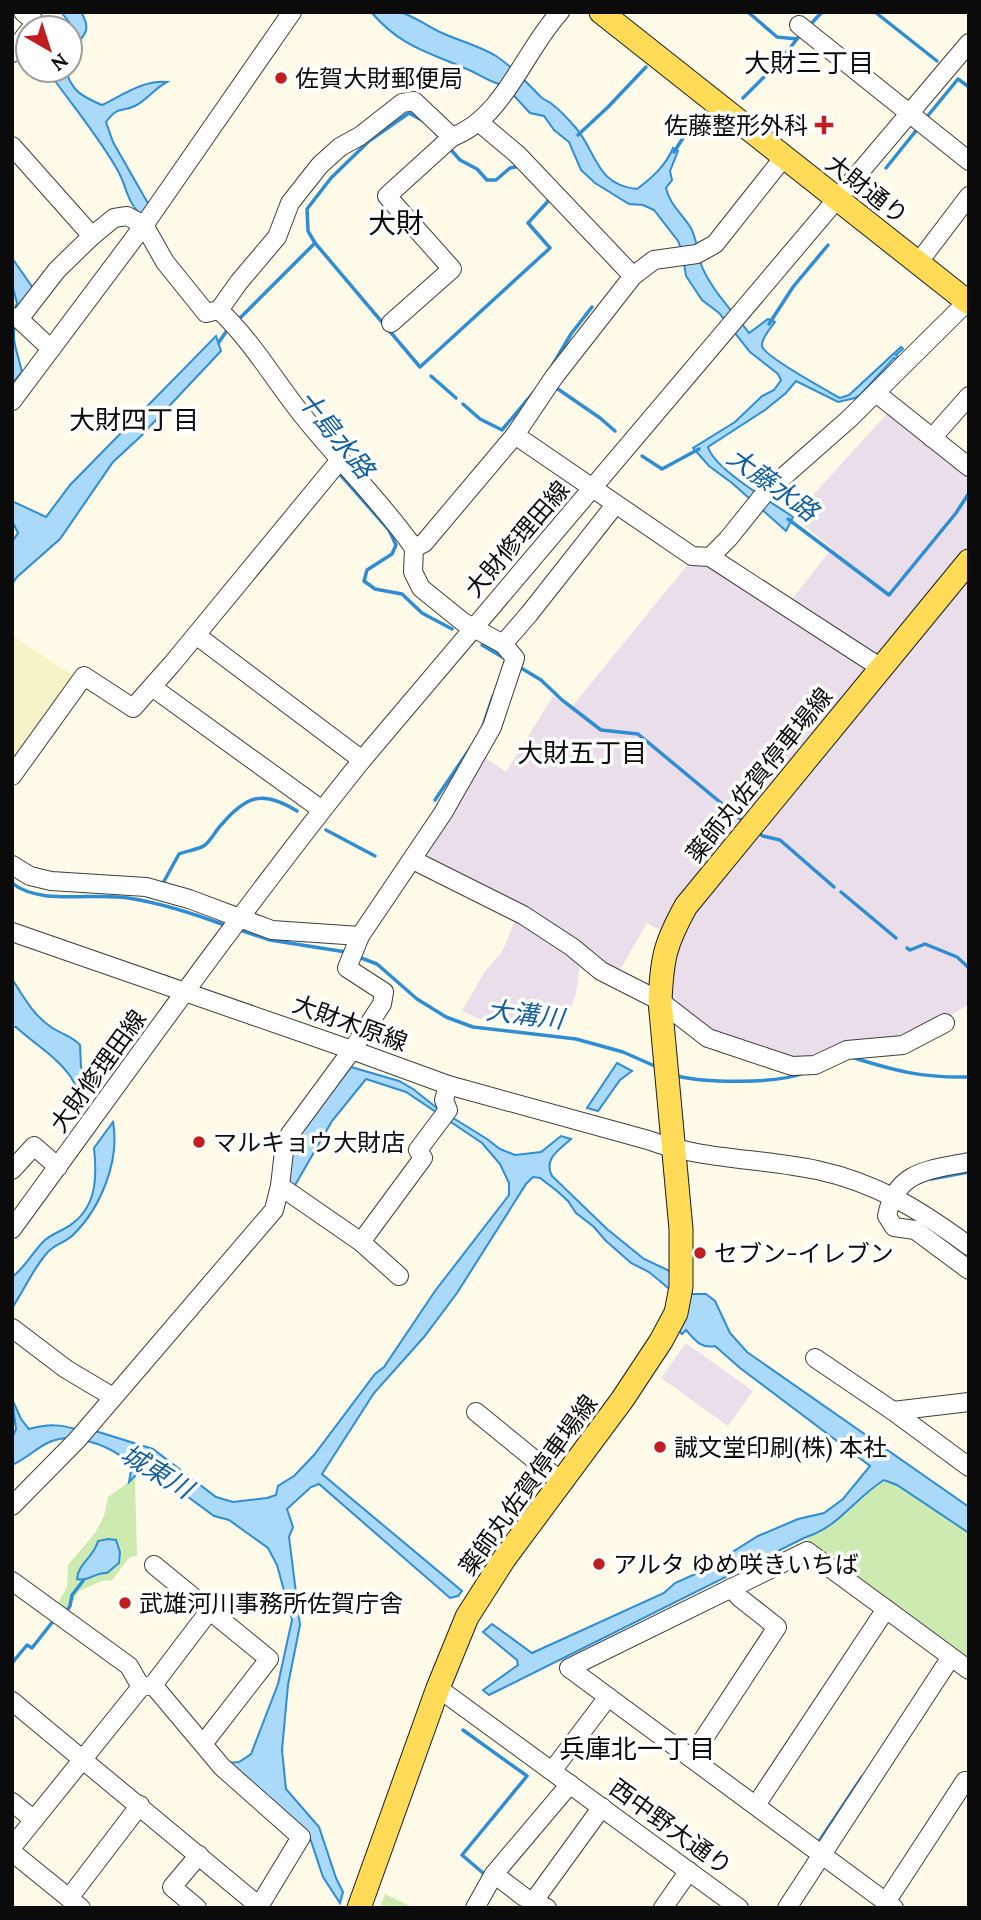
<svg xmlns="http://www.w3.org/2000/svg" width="981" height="1920" font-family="Lora,'Noto Sans JP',serif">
<rect width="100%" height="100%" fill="#fffbe8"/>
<g fill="#e9deea">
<polygon points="893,407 969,472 969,548 681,897 663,932 647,923 616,977 582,949 576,994 565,1025 537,1020 480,1019 462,1011 485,971 502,952 520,909 426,859 425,849 480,754 506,772 553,696 570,709 692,559 715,564 785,608 832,548 793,517"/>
<polygon points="969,574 969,1004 952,1015 902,1040 810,1063 712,1034 670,1004 676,936"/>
<polygon points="686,1343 753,1391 728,1426 661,1378"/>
</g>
<polygon fill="#f6f3c8" points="12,635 77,678 12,765"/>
<g fill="#cdeab1">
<polygon points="135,1478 137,1556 130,1557 112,1580 102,1581 79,1591 65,1614 54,1611 67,1587 68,1565 95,1533 104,1516 108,1497"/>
<path d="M884,1480l13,5 72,48v131l-160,-116 -3,-11c33,-10 50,-40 78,-57z"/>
<polygon points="385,1894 414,1908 380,1908"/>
</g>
<g fill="#aad9f9" stroke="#2e8dd3" stroke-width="2">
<path d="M61,12h20c13,21 0,24 -11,41l-1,-31z"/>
<path d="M371,12c10,0 23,-2 32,1 14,5 26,14 39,20 18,8 38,13 54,23 17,11 30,26 44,40 3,4 9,5 13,9 8,6 16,15 23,23 21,25 20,57 61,61 16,-12 29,-24 36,-41l5,3 -8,20 2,9 -6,8c3,15 15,25 23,37 8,11 7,23 11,36 7,24 34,52 49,72l19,-14 7,3c-4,5 -14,17 -13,24 2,11 66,45 78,52l9,-3 52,-48 2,2 -7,6 7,5 -9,-2 -33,36 -6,4 -17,4 -42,-21 -10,12 -21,17 -57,37c7,23 64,55 85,70l-7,14 -54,-48 -23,-17 -16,-18 42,-26 27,-26 12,-6 7,-10 -3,-6 -28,-22 -31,-39 -17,-13 -16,-24 -4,-25 -4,-10 -24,-31 -11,-5 -14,-1 -34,-21 -14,-13 -12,-28 -15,-12 -10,-14 -14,-3 -26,-28c-12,-1 -23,-10 -35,-15 -40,-18 -67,-22 -98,-58z"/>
<path d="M54,70h12c5,21 17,27 36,35 21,-10 41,-25 65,-23 -12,6 -21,19 -32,24 -15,7 -16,-1 -29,16l7,20 36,63 -8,9c-13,-9 -15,-29 -23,-43 -18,-32 -41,-60 -63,-90z"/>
<path d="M12,258l21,30c-11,16 -23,37 -18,57 2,9 5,18 7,27l-10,12v-69l5,-12 -5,-18z"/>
<polygon points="216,336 221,351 140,437 113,462 60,539 17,577 12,584 12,542 18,533 12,521 12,501 46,517 70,485"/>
<path d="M12,979c12,18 21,36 39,48 10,7 21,9 29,18l1,22 10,23 -8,10c-6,-7 -7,-16 -13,-24 -13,-19 -37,-33 -54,-49h-4z"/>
<polygon points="617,1063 632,1071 620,1080 598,1111 587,1108"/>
<path d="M351,1067l48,14 14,8 24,19 50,31 13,10 15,6 26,-3 20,-16 10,3c-12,11 -28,20 -19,37l55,53 37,30 30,14 -1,19 -24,-20 -18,-9 -26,-23 -11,-13 -18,-14 -8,-12 -11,-10 -17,-13 -7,-1 -7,7 -69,109 -33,44 -50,56 -52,81 140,117 -4,5 -8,2 -131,-114 -8,3 -24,22 6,18 -4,10 11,88 -12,60 -6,65 4,39 33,38 17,51 7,14 -3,11 -17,-26 -12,-36 -4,-7 -82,-71 14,-1 12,-8 27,-70 14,-64 -15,-55 -9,-17 -39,-28 -15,-4 -64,-47 -10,2 -11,11 3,-17c-15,-14 -30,-21 -49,-25l9,-10 61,19 63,48 17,5 34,-4 9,-3 2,-9 16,-10 20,-21 61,-81 9,-7 51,-76 74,-96v-12l-9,-19 -18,-21 -76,-51 -40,-13 -34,42 -38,66 -6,-1 -1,-28 10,-21z"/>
<path d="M113,1122c7,38 -12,86 -40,113 -8,8 -19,9 -26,18 -14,16 -23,37 -35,55v-31c13,-9 21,-26 33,-37 8,-7 20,-10 28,-17 24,-18 24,-48 21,-75z"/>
<path d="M690,1294h16l9,7 15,32 17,19 222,155v26l-72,-48 -13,-5c-28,17 -45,47 -78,57l-317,158 -6,-5 35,-25 -1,-5 -34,-28 9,-8 40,29 132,-60 11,-10 27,-12 56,-35 40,-17 26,-6 19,-14 27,-33 -130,-98 -25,-22c-14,3 -20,-6 -29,-16l-4,4 -3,-3z"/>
<path d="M12,1399l9,20 8,10c19,-5 31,-5 50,1l-6,8c-30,-1 -37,16 -61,27v-27l4,-9z"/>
<path d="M108,1539l8,1 4,12 -1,11 -12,10c-12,-1 -18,9 -30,6 1,-16 18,-23 21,-38z"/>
</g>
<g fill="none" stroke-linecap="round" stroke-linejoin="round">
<g stroke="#2e8dd3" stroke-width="3.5">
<polyline points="748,12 777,37 797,39 801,34"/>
<polyline points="875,12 937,61"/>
<polyline points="809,26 822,12"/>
<polyline points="743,98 779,62 797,39"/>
<polygon points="409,113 427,123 460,160 477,169 487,180 496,180 510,168 520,166 536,180 551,198 528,223 550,248 420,367 315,243 308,231 307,209 331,178 369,141"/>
<polyline points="926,118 958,79 969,87"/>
<polyline points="578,135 608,107 646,67"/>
<polyline points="674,152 683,138 701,118"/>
<polyline points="886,168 919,127"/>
<polyline points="238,320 315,243"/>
<polyline points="769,324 793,287 828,245"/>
<polyline points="219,342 228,329"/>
<polyline points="552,366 571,334 592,307"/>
<polyline points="431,376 456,398"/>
<polyline points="555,387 600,418 615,431"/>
<polyline points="463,404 480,419 502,430 534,392"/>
<polyline points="642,456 662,469 699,449"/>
<polyline points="338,472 389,530 396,545 392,554 367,570 364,581 375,589 402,594 422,613 452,629"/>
<polyline points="788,519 889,595 956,513 969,493"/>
<polyline points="482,645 504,658"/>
<polyline points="521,668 541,680 562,700 601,730 638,734 744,822"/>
<polyline points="482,729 493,696"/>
<polyline points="435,800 471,747"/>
<polyline points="326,830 375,856"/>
<polyline points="757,832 763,836 780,840 834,887"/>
<path d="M12,883c28,23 81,9 116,15 33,5 67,16 99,28"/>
<path d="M163,883l16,-29c7,-3 19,-4 26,-9 6,-5 11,-15 17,-21 25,-29 41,-34 75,-13"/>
<polyline points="841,892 896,938"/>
<polyline points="237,929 270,940 346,952"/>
<polyline points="907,948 910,950 925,944 957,957 969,968"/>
<polyline points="356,956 377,964 417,999 446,1017 473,1027 576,1039 623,1052 657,1067"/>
<path d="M851,1057c45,14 70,21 118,20"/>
<path d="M677,1076c29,7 100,8 127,-3"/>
<polyline points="931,1179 969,1172"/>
<polyline points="66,1612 70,1606 72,1595 83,1581"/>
<polyline points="12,1663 27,1645 32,1648 54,1620"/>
<polyline points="463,1730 527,1776 462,1855 483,1873"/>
<polyline points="821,1844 820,1840 862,1777"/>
</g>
<g stroke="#3e3e3e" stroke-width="20">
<g id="minor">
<polyline points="23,12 35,22 31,28"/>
<polyline points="799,25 969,161"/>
<polyline points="12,53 28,32"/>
<polyline points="480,123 518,155 633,276"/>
<path d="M12,146l80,90 22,-18 13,-2 17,9 21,37 41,51 13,-3 20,-28 38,-45 13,-34 30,-38 20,-18 20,-11 42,-33 12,-2 38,36c52,-19 72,-86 108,-125"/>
<polyline points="784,157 715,244 697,254 654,260 633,276 554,377 515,435 692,556 710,557 881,668"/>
<polyline points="918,263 969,196"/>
<path d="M219,310c34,32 55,70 84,106 36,45 78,85 111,132"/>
<polyline points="12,317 19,319 51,349"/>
<polyline points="19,319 57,270 92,236"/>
<polyline points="391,323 452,269 387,196 452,137"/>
<polyline points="876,393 969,467"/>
<polyline points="12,401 147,221 292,12"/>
<polyline points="932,438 969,396"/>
<polyline points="710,557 728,539 765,493 849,419 967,302"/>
<polyline points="196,635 362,760"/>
<polyline points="503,644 529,614 615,505"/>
<polyline points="152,687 322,810"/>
<polyline points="12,776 84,676 133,708 172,664 340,460"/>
<polyline points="413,860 523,915 572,947 601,971 660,1001 708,1038 792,1066 815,1065 847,1050 903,1045 945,1023"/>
<polyline points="12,865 30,876 51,881 146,887 189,899 272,930 360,936"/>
<path d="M12,932l340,118 96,35 200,55c54,20 112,18 169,30 60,13 103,40 152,76"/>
<path d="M969,1162c-39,8 -73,8 -82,54l7,11 21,3 54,40"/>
<polyline points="12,1170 34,1146 58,1167"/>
<polyline points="280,1186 361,1242 399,1276"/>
<path d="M12,1229c115,-157 228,-317 350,-469l607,-717"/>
<polyline points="361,1242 423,1158 418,1150 448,1110 444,1100 448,1085"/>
<polyline points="12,1328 66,1369 113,1397"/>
<polyline points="815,1358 893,1411 969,1402"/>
<polyline points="893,1411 969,1467"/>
<polyline points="476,1412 562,1482"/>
<polyline points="12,1506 77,1440 274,1210 280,1186 284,1151 290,1134 352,1050 382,1004 384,992 347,968 360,936 443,813 492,727 515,658 503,644 463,622 421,588 413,572 414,548 424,543 515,435"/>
<polyline points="154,1565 269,1659 203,1744"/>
<polyline points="12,1581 129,1666 141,1687"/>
<polyline points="153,1685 210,1610"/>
<polyline points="438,1688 739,1908"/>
<polyline points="12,1701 259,1906"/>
<polyline points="691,1758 777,1627 740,1598 731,1588"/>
<polyline points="552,1771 608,1697"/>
<polyline points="12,1802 34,1820"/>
<polyline points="756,1805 886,1609"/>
<polyline points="12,1847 141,1687 153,1685 222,1767 301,1837 258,1908"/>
<polyline points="12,1852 81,1908"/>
<polyline points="494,1874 524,1897 547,1908"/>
<polyline points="69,1898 140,1805"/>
<polyline points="886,1902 965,1781 969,1781"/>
<polyline points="197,1908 172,1887 199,1855"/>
<polyline points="475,1908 494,1874 570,1784"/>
<polyline points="532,1908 533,1902 602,1807"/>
<polyline points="663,1908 689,1871"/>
<polyline points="787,1908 951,1657"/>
<polyline points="894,1908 569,1668 807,1551 969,1670"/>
</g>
</g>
<g stroke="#1c1c1c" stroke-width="25">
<g id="major">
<polyline points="601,12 969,303"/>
<path d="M359,1908l79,-220 29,-71 37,-58 118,-159 39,-59 15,-28 5,-26v-58l-21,-228c2,-43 5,-57 26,-95l283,-345"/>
</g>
</g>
<use href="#minor" stroke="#fff" stroke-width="18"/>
<use href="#major" stroke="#ffdb58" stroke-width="23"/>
</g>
<g fill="#c01e21" stroke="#fff" stroke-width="2.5">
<circle cx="281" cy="78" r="7"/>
<path d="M820.5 114.5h7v7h7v7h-7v7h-7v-7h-7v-7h7z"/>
<circle cx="199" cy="1142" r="7"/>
<circle cx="700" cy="1253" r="7"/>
<circle cx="660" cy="1447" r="7"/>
<circle cx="599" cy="1564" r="7"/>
<circle cx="125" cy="1603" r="7"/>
</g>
<g text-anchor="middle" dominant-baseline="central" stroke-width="7" stroke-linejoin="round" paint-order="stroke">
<g font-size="24" fill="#0b0b0b" stroke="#fff" text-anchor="start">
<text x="295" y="78">佐賀大財郵便局</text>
<text x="808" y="125" text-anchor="end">佐藤整形外科</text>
<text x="213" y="1142">マルキョウ大財店</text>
<text x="714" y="1253">セブン-イレブン</text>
<text x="674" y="1447">誠文堂印刷(株) 本社</text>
<text x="613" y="1564">アルタ ゆめ咲きいちば</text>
<text x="139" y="1603">武雄河川事務所佐賀庁舎</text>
</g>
<g font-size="24" fill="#0b0b0b" stroke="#fff">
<text transform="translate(867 189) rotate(38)">大財通り</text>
<text transform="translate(517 539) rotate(-49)">大財修理田線</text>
<text transform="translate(759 775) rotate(-51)">薬師丸佐賀停車場線</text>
<text transform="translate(350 1023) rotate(20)">大財木原線</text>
<text transform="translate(98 1071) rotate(-54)">大財修理田線</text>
<text transform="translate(528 1485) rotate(-54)">薬師丸佐賀停車場線</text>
<text transform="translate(671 1827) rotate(36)">西中野大通り</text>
</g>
<g font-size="26" fill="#0b0b0b" stroke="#fff">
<text x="809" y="62">大財三丁目</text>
<text x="134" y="419">大財四丁目</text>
<text x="582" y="752">大財五丁目</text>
<text x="637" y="1748">兵庫北一丁目</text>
</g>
<g font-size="26" font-style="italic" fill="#105da0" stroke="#fff">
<text transform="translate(336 434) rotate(51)">十島水路</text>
<text transform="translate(773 484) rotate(36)">大藤水路</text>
<text transform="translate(525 1014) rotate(7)">大溝川</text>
<text transform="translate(157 1471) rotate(31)">城東川</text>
</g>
<g font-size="28" fill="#0b0b0b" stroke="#fff">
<text x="396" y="223">大財</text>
</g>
</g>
<rect width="981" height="1920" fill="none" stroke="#0b0b0b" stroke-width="28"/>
<g transform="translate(49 49) rotate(141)"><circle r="33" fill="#ffffff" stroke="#9d9d9d" stroke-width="2"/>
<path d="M0-5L12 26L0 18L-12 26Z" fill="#c01e21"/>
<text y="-10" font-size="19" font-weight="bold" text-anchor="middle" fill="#0b0b0b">N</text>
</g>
</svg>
